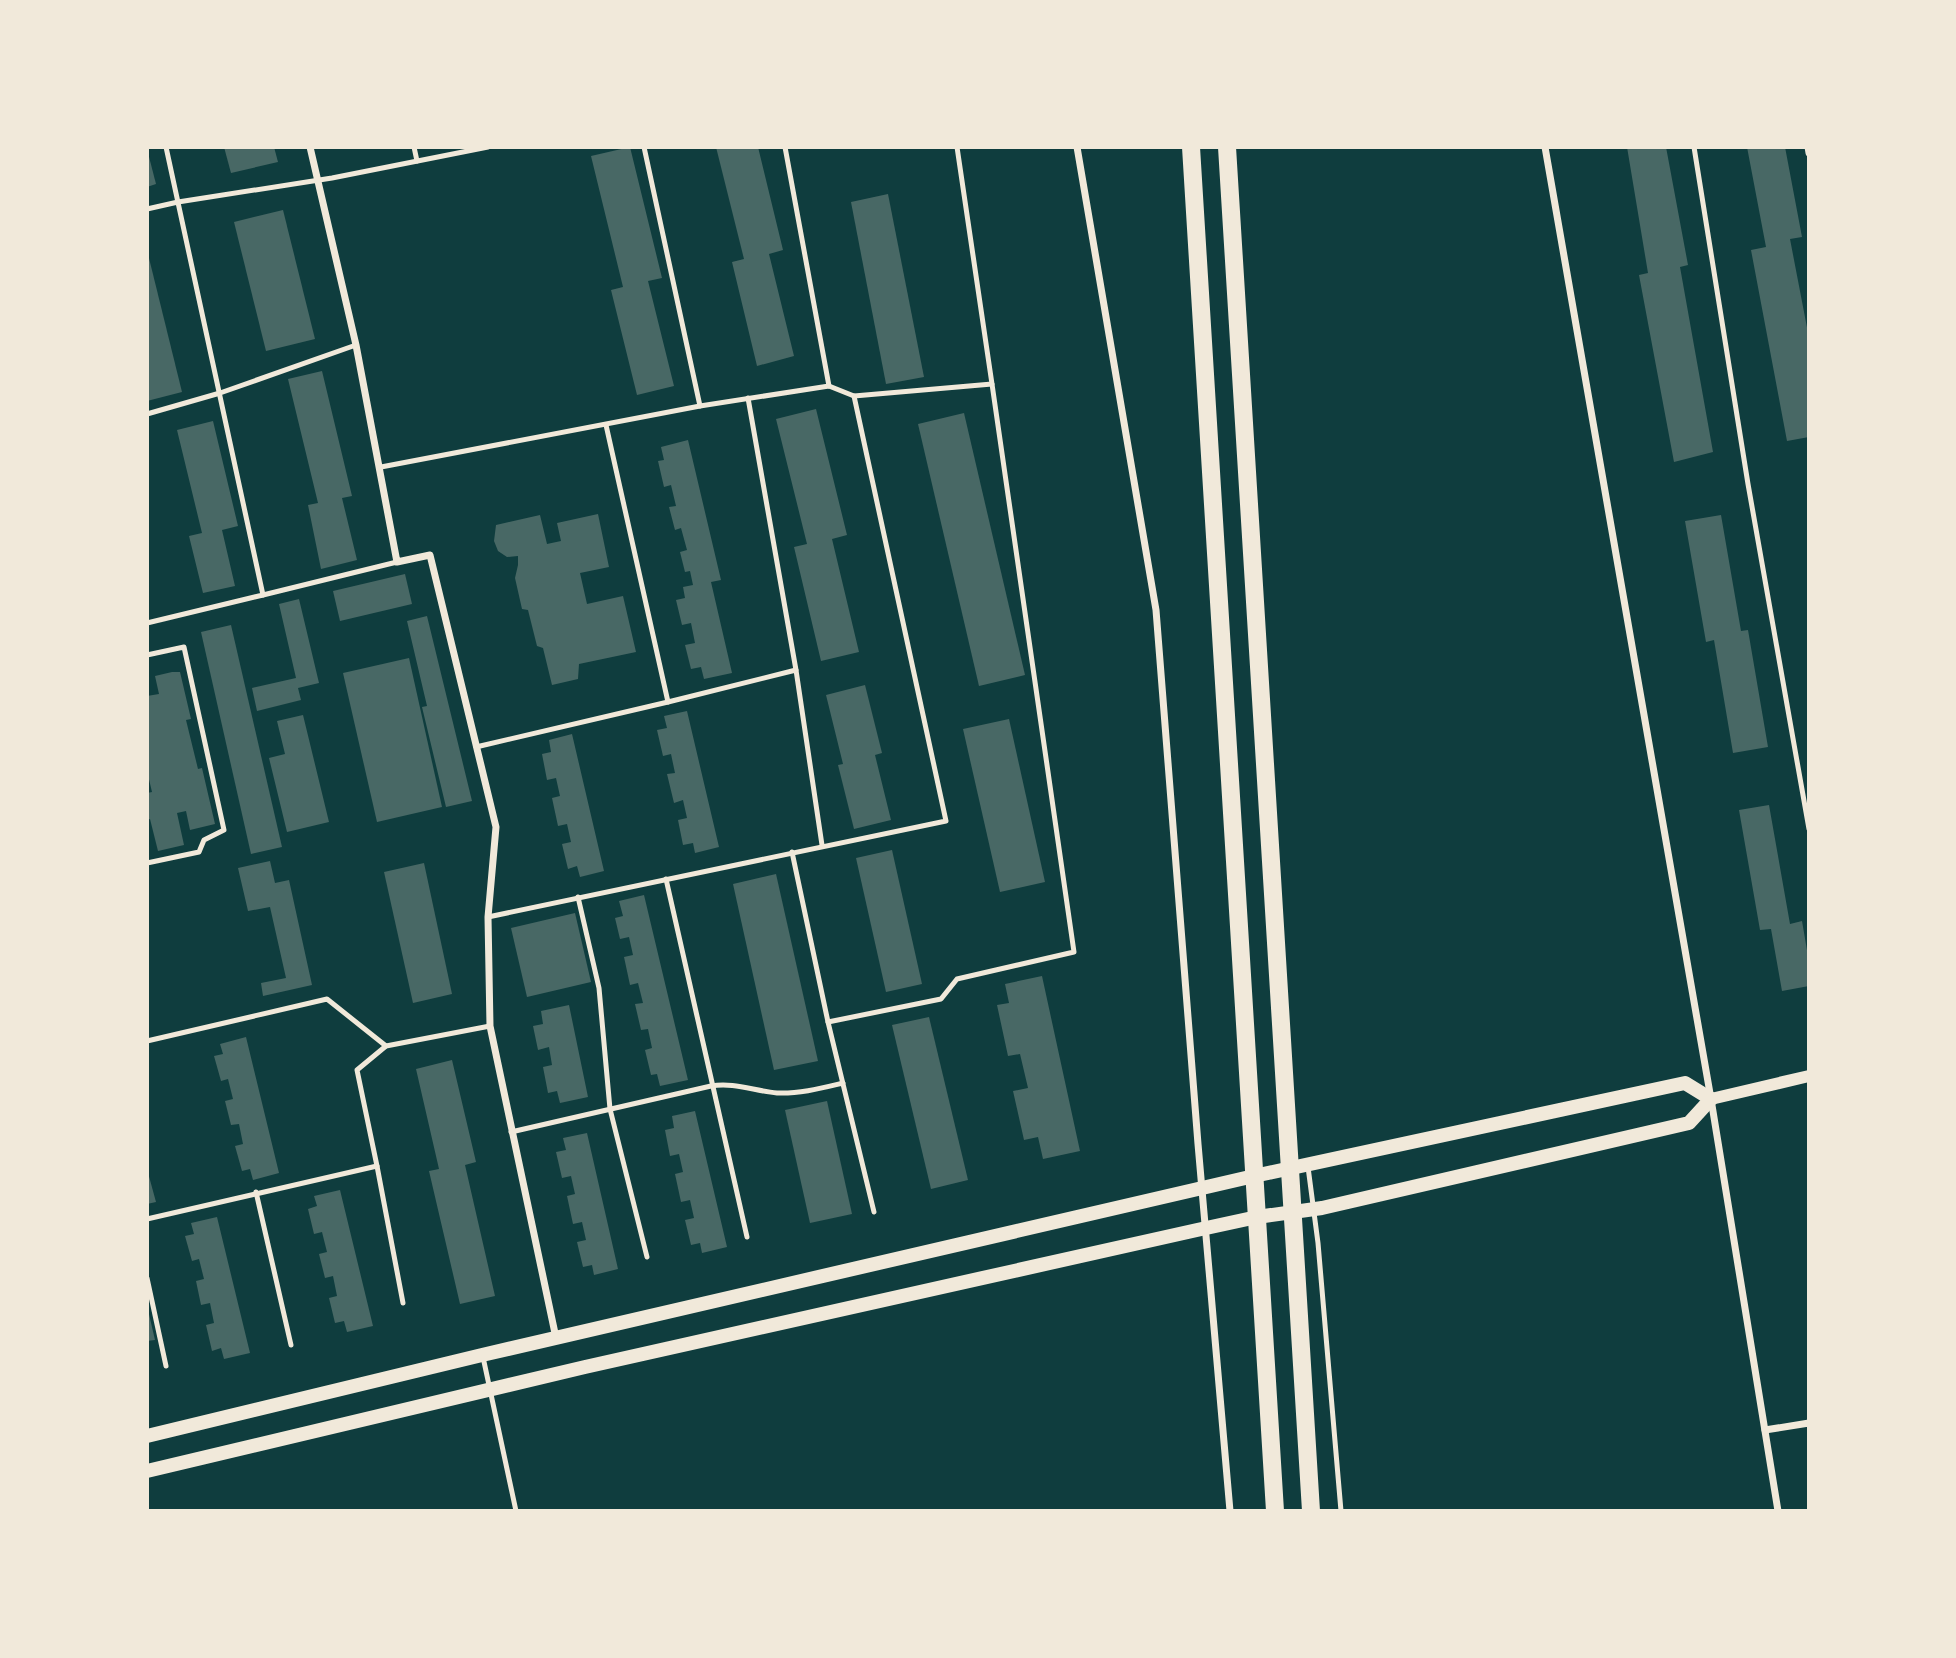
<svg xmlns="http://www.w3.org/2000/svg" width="1956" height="1658" font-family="'Open Sans',sans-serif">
<rect width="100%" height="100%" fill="#0f3d3e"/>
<g fill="#486865">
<polygon points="224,147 274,147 278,162 231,173"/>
<polygon points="630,147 662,278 648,281 674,386 637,395 611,290 623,287 591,156"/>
<polygon points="716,147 758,147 783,250 769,254 794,356 757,366 732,262 744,259"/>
<polygon points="1627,147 1666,147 1688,265 1680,267 1713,452 1674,462 1639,275 1648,273"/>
<polygon points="1747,147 1785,147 1802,237 1790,239 1809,338 1809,437 1787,441 1751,250 1766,247"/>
<polygon points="147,149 156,184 147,187"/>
<polygon points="888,194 924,377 886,384 851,202"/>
<polygon points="283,210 315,339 266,351 234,222"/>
<polygon points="147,250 182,392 147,401"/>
<polygon points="322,371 352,496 342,498 357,560 321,569 308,505 318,503 288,379"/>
<polygon points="816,409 847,535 832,539 859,652 821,661 794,547 807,544 776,419"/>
<polygon points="964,413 1025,675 979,686 918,424"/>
<polygon points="213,421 238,526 222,530 235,586 203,593 189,536 202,533 177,430"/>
<polygon points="688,440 721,580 711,582 732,673 704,679 701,667 691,669 685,645 695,643 691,623 682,625 676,600 685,598 683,587 693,585 690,571 685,572 680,552 687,550 681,528 675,530 669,507 676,506 671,485 664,487 658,461 664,460 661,447"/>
<polygon points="598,514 609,567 580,573 587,604 623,596 636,652 579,664 578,679 552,685 543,648 537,646 528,610 522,609 515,578 518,565 518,556 507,557 498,551 494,541 496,525 540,515 547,544 561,541 557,523"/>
<polygon points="1721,515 1741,631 1748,630 1768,747 1733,753 1714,640 1706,642 1685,521"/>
<polygon points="405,574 412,604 340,621 333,591"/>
<polygon points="299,599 319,683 298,688 301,700 257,711 252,688 296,678 279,604"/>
<polygon points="427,616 472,801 446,807 422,707 427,706 407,621"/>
<polygon points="231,625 282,847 251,854 201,632"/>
<polygon points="409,658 442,807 377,822 343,673"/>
<polygon points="172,672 180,672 191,719 186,720 198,769 202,768 215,824 190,830 186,811 177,813 184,845 158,851 150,819 147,820 147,793 152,792 147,771 147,696 159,694 155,676"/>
<polygon points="865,685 882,753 875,755 891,820 854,829 838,765 843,764 826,695"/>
<polygon points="687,711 719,847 695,853 693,843 683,845 678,820 687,818 683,800 674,803 667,774 675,773 671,754 663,756 657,730 667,728 664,716"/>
<polygon points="303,715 329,822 287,832 269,758 285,754 277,721"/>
<polygon points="1009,719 1045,882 1000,892 963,729"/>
<polygon points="572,734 604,871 580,877 577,866 568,869 562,844 571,842 567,824 558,826 552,798 560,796 556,778 547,780 542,754 551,752 549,740"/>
<polygon points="1769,805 1790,924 1802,921 1809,962 1809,986 1782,991 1771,929 1760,930 1739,810"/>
<polygon points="892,850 922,984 886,992 856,858"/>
<polygon points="270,861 275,883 289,880 312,985 263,996 261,983 286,978 270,907 248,911 238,868"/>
<polygon points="424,863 452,994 413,1003 384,872"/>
<polygon points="776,874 818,1061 774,1070 733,884"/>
<polygon points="644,895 688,1080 660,1086 657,1074 651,1075 645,1050 652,1048 648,1029 641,1030 635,1004 643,1003 638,983 630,985 624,957 633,955 629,937 620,939 615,918 623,916 619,901"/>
<polygon points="575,913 591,982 527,997 511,928"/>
<polygon points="1042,976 1080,1151 1043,1159 1038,1137 1024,1140 1013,1091 1028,1088 1020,1054 1008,1056 997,1005 1009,1003 1005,984"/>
<polygon points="569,1005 588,1097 560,1103 557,1091 548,1093 543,1067 552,1065 549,1047 538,1050 533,1026 543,1024 541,1011"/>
<polygon points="929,1017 968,1180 931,1189 892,1025"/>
<polygon points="246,1037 279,1173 253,1180 250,1169 242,1171 235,1146 243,1144 239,1124 231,1125 225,1101 233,1099 228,1079 221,1081 214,1056 223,1054 220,1044"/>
<polygon points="452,1060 476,1162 465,1165 495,1296 460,1304 429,1171 439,1169 416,1069"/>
<polygon points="827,1101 852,1214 810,1223 785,1110"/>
<polygon points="695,1111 727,1247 702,1253 700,1243 691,1245 685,1220 694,1218 690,1200 681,1202 675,1174 683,1172 679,1154 670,1156 665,1130 674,1128 672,1116"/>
<polygon points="587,1133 618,1269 594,1275 592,1265 583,1267 577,1242 586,1240 582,1222 573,1224 567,1196 575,1194 571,1176 562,1178 556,1152 566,1150 563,1138"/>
<polygon points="147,1169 156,1202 147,1204"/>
<polygon points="340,1190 373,1326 347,1332 344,1321 335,1323 329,1298 337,1296 333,1276 325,1278 319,1254 327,1252 322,1232 314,1234 308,1209 317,1206 314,1196"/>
<polygon points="217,1217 250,1353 224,1359 221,1348 212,1351 206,1325 214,1323 210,1303 201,1305 196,1281 204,1279 199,1259 192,1261 185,1236 194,1234 191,1223"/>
<polygon points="148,1310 155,1340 147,1341 147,1311"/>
</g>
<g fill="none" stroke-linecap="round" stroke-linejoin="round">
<g stroke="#f1e9da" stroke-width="5">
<polyline points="414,147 417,161"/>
<polyline points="644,147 700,406"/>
<polyline points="785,147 829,386"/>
<polyline points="1694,147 1748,484 1809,829"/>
<polyline points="147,209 178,202 332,178 488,147"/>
<polyline points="748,398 796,670 822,845"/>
<polyline points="147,414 220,393 356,345"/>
<polyline points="606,425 668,702 796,670"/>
<polyline points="381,467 700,406 829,386 854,396 992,384 957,147"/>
<polyline points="263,595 397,562"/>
<polyline points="147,623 263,595 166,147"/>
<polyline points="147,655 184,647 224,830 204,840 199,852 147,863"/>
<polyline points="476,747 668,702"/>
<polyline points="792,852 828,1022 874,1212"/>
<polyline points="666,879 747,1237"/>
<polyline points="578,897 599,988 610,1109 647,1257"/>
<polyline points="488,917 946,821 854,396"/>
<polyline points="828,1022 941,999 957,979 1074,952 992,384"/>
<polyline points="147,1041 327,999 386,1046"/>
<path d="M511,1132l200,-46c23,-4 43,5 66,7 22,1 45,-5 66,-10"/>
<polyline points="1308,1167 1318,1243 1341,1511"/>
<polyline points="256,1192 291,1345"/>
<polyline points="147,1219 377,1166"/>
<polyline points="147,1278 166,1366"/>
<polyline points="403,1303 377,1166 357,1070 386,1046 490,1026"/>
<polyline points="483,1357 516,1511"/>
</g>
<g stroke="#f1e9da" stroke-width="7">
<polyline points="310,147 356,345 397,562 430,555 496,827 488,917 490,1026 556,1338"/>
<polyline points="1077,147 1156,610 1198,1144 1230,1511"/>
<polyline points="1545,147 1711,1099 1778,1511"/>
<polyline points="1808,147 1809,153"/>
<polyline points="1765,1430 1809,1423"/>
</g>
<polyline stroke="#f1e9da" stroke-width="12" points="1711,1099 1809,1076"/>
<polyline stroke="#f1e9da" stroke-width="14" points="147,1436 482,1355 1254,1176 1685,1083 1711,1099 1689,1123 1322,1208 1257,1217 1197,1230 585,1367 147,1471"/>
<g stroke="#f1e9da" stroke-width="18">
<polyline points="1191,147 1275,1511"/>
<polyline points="1227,147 1311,1511"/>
</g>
</g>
<rect width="1956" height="1658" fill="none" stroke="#f1e9da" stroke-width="298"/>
</svg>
